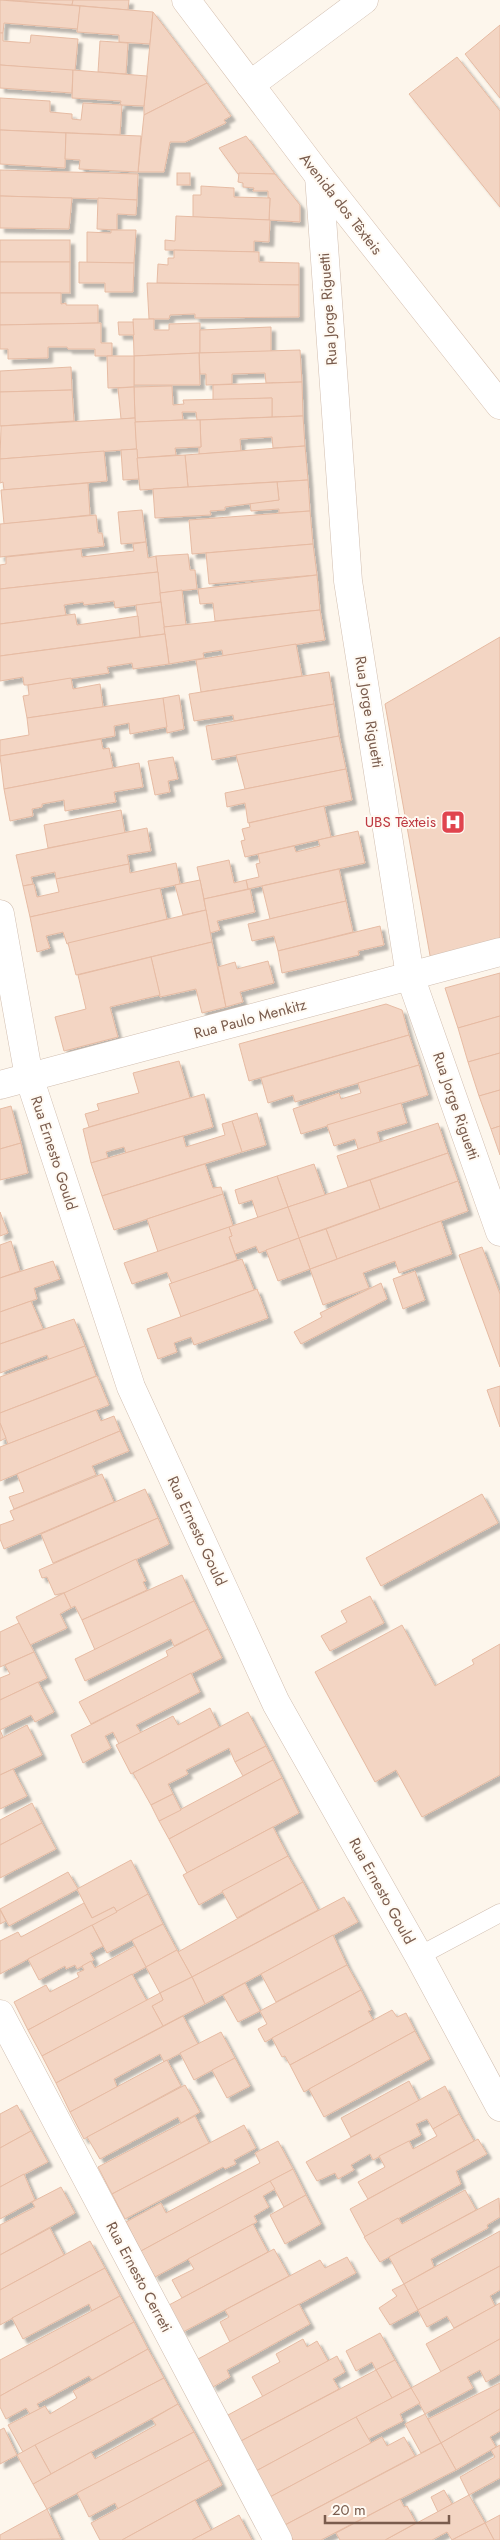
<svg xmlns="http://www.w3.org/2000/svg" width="500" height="2540" font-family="Jost,sans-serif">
<defs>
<filter id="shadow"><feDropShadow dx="4.5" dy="4.5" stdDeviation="1" flood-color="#0004"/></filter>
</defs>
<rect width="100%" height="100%" fill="#fdf6ec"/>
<g fill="#f3d5c3" stroke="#e6bba3" filter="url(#shadow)">
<polygon points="0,0 80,6 78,29 4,23 3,33 0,33"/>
<polygon points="6,0 73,0 72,5"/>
<polygon points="73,0 129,0 128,10 72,5"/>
<polygon points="80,6 153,12 150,44 119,42 119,35 77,32"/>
<polygon points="153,12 207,83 144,115 144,106"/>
<polygon points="500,25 500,98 465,54"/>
<polygon points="0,33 3,33 3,41 30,43 31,35 78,39 75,71 0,65"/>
<polygon points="100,41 128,43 126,74 98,72"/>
<polygon points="457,57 500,111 500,207 409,94"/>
<polygon points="0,65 73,70 72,93 0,88"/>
<polygon points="73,70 147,76 144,106 120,105 121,101 72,98"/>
<polygon points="207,83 231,116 224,120 226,123 185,142 170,142 164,172 138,172 144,115"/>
<polygon points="0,98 50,101 50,112 72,114 72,119 81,120 83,103 122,105 120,135 0,130"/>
<polygon points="0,130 66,133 65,168 0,164"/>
<polygon points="66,133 141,136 138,172 79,169 80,160 65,159"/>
<polygon points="246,136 275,174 238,174 219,148"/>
<polygon points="0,170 138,174 137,200 0,196"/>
<rect x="177" y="173" width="13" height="12"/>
<polygon points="239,173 275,174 300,205 300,222 269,220 270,198 268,198 268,191 253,191 254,188 243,187 243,183 238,182"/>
<polygon points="201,186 234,188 234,197 270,198 269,220 193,217 193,195 201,195"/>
<polygon points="0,196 72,198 69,229 0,228"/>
<polygon points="98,198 137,200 136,215 117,214 117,230 97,229"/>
<polygon points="176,216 270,220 269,242 254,241 254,252 165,250 165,240 175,241"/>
<polygon points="111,230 136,230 134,263 87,263 87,232 111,233"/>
<rect x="0" y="240" width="70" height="22"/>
<polygon points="174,250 259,252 259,262 299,263 299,285 157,283 158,264 168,265 168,258 174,258"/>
<rect x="0" y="262" width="70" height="31"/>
<polygon points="79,262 134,263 133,292 105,292 105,283 79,283"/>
<polygon points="147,283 299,285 299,317 195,318 195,314 170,315 169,319 149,319"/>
<polygon points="0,293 61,293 61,304 66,303 66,305 98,305 98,323 0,325"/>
<polygon points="133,319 154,319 154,330 169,330 169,324 200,323 200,353 134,356"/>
<polygon points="118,322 133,322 134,335 119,335"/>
<polygon points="101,323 101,343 112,343 112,356 95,356 95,349 68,349 67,347 48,347 48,358 8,359 8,349 0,349 0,325"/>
<polygon points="271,327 271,352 200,353 200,330"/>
<polygon points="300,350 302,382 266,383 265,373 232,374 232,384 206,385 206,374 200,374 199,353"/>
<polygon points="199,353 200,385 134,385 134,356"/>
<polygon points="107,356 134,356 134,387 108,388"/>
<polygon points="71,367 72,390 0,392 0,371"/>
<polygon points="302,382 303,416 272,417 272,398 213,400 213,385"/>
<polygon points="170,386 172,386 173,405 184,404 183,400 272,398 272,417 197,420 196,412 182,412 183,420 135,422 134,387"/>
<polygon points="134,387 135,418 121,419 118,388"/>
<polygon points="72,390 74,421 0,426 0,392"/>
<polygon points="303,416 305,446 273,448 272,437 240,439 241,451 199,454 199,447 201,447 200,420"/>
<polygon points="135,418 137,449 0,459 1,426"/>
<polygon points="183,420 200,420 201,447 175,448 176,455 137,458 135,422"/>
<polygon points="305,446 308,480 188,487 185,455"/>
<polygon points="137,449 139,479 123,480 121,450"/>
<polygon points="104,451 107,481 4,490 3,482 0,483 0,459"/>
<polygon points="185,455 188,487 140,490 137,458"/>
<polygon points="308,480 310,511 279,513 279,509 251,511 250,503 279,500 277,482"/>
<polygon points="277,482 279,500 225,507 225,510 210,511 211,515 155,518 153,489"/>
<polygon points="88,483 90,515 4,524 1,490"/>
<polygon points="142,510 146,542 121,544 118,512"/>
<polygon points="310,511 313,544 192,554 189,520"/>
<polygon points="96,515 98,533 102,533 104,546 0,557 0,524"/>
<polygon points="146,542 148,558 156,556 158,572 0,589 0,565 6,564 6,557 81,549 82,557 134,551 133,544"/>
<polygon points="313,544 317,575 209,584 206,553"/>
<polygon points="188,554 190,570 195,570 197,589 160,593 156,556"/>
<polygon points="158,572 161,602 115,608 114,601 84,605 83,602 64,605 66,615 0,624 0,589"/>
<polygon points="317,575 320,610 215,621 213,603 200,604 198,589"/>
<polygon points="182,590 186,625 164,627 160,593"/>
<polygon points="161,602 165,634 140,637 136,605"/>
<polygon points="320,610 325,640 223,656 222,650 203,653 204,658 169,664 164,627"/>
<polygon points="75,614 77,625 138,616 140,637 0,656 0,624"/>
<polygon points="165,634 169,664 133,669 132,663 107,667 109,673 28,685 24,685 23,677 0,681 0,656"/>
<polygon points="500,637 500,941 431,961 385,704"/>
<polygon points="296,644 302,676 201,692 196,660"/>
<polygon points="329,672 334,704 234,721 233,715 194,721 189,694"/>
<polygon points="71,678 73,689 100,684 103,707 27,718 23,696 29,695 28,685"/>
<polygon points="179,695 184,729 167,733 163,698"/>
<polygon points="163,698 167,727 130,734 129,723 114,726 115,736 0,756 0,740 29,735 27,718"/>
<polygon points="334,704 339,736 212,760 206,726"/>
<polygon points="339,736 346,769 245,789 236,755"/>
<polygon points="101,739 103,749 109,748 113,768 4,789 0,756"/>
<polygon points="173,757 178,779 168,781 170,792 155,795 148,761"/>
<polygon points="139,763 143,787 114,792 116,802 65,811 64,800 42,804 42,807 32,809 33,816 10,821 4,789"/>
<polygon points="346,769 352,800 248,823 245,803 227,807 225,793"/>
<polygon points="324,806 331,837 245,857 241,841 245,840 242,829 250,827 249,823"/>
<polygon points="121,810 125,833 48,848 44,825"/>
<polygon points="147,828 151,851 127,855 129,864 56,879 55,872 31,877 33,884 23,886 16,855"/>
<polygon points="358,831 365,863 248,889 246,880 259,877 256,864 260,863 258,854 294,846 296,852 320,846 318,840"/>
<polygon points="229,860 234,883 246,880 248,889 204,899 197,867"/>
<polygon points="176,863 180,884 30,917 23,886 34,884 37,897 59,892 56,879 129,864 130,873"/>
<polygon points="339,869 346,901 270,919 262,886"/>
<polygon points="200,880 206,910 183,915 175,885"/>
<polygon points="160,888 167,919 67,944 63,932 46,936 50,948 37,952 30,917"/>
<polygon points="250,889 255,912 217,921 220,930 210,933 204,899"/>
<polygon points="346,901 353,932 278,951 274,936 252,941 248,924"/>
<polygon points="206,910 212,942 76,975 68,943"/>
<polygon points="380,926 384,945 358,951 359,955 282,973 278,951"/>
<polygon points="212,942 226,1007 202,1013 196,989 160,997 151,957"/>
<polygon points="151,957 160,995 110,1007 118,1037 64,1051 55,1017 86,1009 78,975"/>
<polygon points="268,961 274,983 240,992 243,1002 226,1007 218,967 235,962 237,969"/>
<polygon points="500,973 500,1016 458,1028 445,988"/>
<polygon points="386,1004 402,1010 409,1035 249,1081 239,1044"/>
<polygon points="500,1016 500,1053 468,1062 458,1028"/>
<polygon points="409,1035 419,1065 295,1102 293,1095 268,1103 261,1078"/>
<polygon points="500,1053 500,1090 479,1096 468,1062"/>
<polygon points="179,1061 190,1098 89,1127 85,1114 99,1110 97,1104 139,1093 133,1073"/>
<polygon points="419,1065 428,1095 301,1134 293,1109 339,1093 341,1099 361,1093 358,1083"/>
<polygon points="500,1090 500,1126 491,1129 479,1096"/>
<polygon points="204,1094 213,1127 126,1153 124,1147 106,1152 108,1158 91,1163 83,1129"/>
<polygon points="401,1103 407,1123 377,1132 380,1142 358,1149 355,1139 334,1146 327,1125"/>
<polygon points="11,1106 21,1143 0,1149 0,1109"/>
<polygon points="257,1113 266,1145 242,1152 232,1121"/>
<polygon points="232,1121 242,1152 102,1196 91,1163 183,1136 186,1147 225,1135 222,1124"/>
<polygon points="438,1123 448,1153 348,1187 337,1156"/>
<polygon points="500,1126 500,1155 491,1129"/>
<polygon points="21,1143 28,1173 0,1180 0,1149"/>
<polygon points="448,1153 458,1181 380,1209 370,1180"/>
<polygon points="205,1164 213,1188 221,1187 223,1194 114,1230 102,1196"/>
<polygon points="314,1164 325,1195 288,1207 277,1176"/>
<polygon points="277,1176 288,1207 258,1218 252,1200 239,1204 235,1190"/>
<polygon points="370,1180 380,1209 299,1238 288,1207"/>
<polygon points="458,1181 468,1211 337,1259 326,1229"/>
<polygon points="223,1194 233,1226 158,1252 147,1219"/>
<polygon points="288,1207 299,1238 259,1253 256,1246 235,1254 229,1237 232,1236 229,1227"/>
<polygon points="0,1212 8,1233 0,1236"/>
<polygon points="441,1221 452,1254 399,1273 395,1261 363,1273 369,1288 323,1305 310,1269"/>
<polygon points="229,1227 232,1236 229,1237 237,1260 172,1284 167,1272 132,1284 124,1263"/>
<polygon points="326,1229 337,1259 310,1269 299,1238"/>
<polygon points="299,1238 310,1269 278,1281 266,1250"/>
<polygon points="11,1241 20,1271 0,1278 0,1245"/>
<polygon points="482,1247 500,1294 500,1367 459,1255"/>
<polygon points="242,1259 254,1290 181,1317 169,1284"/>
<polygon points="53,1261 60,1279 34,1288 37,1299 0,1312 0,1278"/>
<polygon points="415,1271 425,1300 403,1309 393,1279"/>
<polygon points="381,1283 387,1299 301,1344 294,1332 322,1317 320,1313"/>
<polygon points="257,1289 268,1318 194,1345 191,1337 174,1343 177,1352 158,1359 147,1329"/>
<polygon points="31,1301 43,1329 0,1344 0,1312"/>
<polygon points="74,1319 85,1346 49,1360 47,1355 0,1373 0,1344"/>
<polygon points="85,1346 96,1376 0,1413 0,1377"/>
<polygon points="97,1376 109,1405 8,1444 0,1423 0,1413"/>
<polygon points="500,1386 500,1427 487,1390"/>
<polygon points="96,1410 101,1421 114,1416 120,1431 0,1481 0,1447"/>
<polygon points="0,1423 6,1438 0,1441"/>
<polygon points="120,1431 129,1451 92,1466 96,1475 14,1509 9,1497 24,1492 17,1474"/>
<polygon points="102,1474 114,1502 4,1549 0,1539 0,1525 14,1520 10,1511"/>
<polygon points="145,1489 158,1518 53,1563 41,1534"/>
<polygon points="482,1494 498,1523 381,1586 366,1558"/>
<polygon points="158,1518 169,1544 67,1592 55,1595 47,1577 42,1578 39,1570"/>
<polygon points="136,1559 146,1581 143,1582 147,1590 82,1620 75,1606 71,1608 64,1593"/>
<polygon points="182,1575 194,1601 95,1650 82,1620"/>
<polygon points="64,1593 71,1608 60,1614 67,1628 30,1645 16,1617"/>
<polygon points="370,1596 384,1623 330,1651 321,1636 347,1622 341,1611"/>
<polygon points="194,1601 208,1629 174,1646 171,1639 85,1681 75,1659"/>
<polygon points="19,1623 34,1652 0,1667 0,1632"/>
<polygon points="402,1625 435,1686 474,1664 472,1660 500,1644 500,1775 422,1817 396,1770 375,1782 315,1672"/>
<polygon points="208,1629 222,1658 91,1724 79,1702 168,1656 166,1651"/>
<polygon points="34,1652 47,1678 0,1700 0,1678 10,1674 5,1665"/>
<polygon points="191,1673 200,1692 136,1725 141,1733 119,1744 113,1732 105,1736 111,1748 83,1763 71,1735"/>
<polygon points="38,1682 54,1712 35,1722 31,1715 0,1730 3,1737 0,1739 0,1700"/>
<polygon points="210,1708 219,1727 131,1774 116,1745 173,1716 178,1725"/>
<polygon points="248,1712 266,1746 235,1762 229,1748 186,1770 188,1774 168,1784 173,1794 151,1805 133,1773"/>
<polygon points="27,1725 42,1755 0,1775 0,1739"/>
<polygon points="266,1746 273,1760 243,1776 235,1762"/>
<polygon points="273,1760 282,1778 169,1839 159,1821"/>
<polygon points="13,1769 27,1796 0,1809 0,1775"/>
<polygon points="282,1778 299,1813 187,1873 169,1839"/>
<polygon points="173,1794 181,1810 159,1821 151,1805"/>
<polygon points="32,1803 42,1823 0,1845 0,1820"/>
<polygon points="42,1823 56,1849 0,1878 0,1845"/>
<polygon points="273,1827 288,1856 199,1905 183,1875"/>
<polygon points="288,1856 303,1882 237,1918 222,1891"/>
<polygon points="131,1860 148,1894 117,1912 114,1907 92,1918 77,1889"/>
<polygon points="68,1872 78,1889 9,1926 0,1909"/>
<polygon points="303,1882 318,1910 192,1977 178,1952"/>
<polygon points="148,1894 163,1924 107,1953 92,1925"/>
<polygon points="344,1897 358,1922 205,2004 192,1977"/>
<polygon points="84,1903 92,1918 114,1907 117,1912 0,1974 0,1941 18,1932 21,1937"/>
<polygon points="0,1910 6,1921 0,1924"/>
<polygon points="163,1924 177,1950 146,1967 132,1940"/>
<polygon points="92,1925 103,1946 90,1953 94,1960 77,1969 75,1965 66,1969 65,1966 39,1980 28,1959"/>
<polygon points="333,1935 347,1965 276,2002 261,1974"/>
<polygon points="135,1946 146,1967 28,2030 14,2002 46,1985 50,1992 79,1977 77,1973 84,1970 82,1966 91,1961 95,1968"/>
<polygon points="177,1950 192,1977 160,1993 146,1967"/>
<polygon points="347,1965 361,1990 265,2042 258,2029 267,2024 260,2011"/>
<polygon points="132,1974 147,2001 42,2056 28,2030"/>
<polygon points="192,1977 205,2004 163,2026 152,2006 163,2000 160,1993"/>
<polygon points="245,1983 260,2011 238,2022 223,1995"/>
<polygon points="361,1990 371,2010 368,2011 373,2020 290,2065 285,2056 282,2057 272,2038"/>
<polygon points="160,1993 163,2000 152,2006 163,2026 56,2083 42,2056"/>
<polygon points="392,2010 397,2017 406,2013 415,2031 304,2092 290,2065"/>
<polygon points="183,2016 198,2044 164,2062 160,2054 114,2079 117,2087 70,2112 56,2083"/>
<polygon points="415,2031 430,2059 324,2117 309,2089"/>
<polygon points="221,2032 235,2058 194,2080 180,2053"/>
<polygon points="235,2058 250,2086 227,2098 212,2070"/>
<polygon points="167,2060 181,2086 84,2139 70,2112"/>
<polygon points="409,2081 419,2101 351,2137 341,2118"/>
<polygon points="185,2085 200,2112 181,2123 178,2117 100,2159 87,2137"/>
<polygon points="445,2086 459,2114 433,2129 427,2119 416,2124 421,2135 373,2160 370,2154 351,2165 354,2170 338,2179 335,2173 317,2181 306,2162"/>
<polygon points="17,2105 31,2131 0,2148 0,2114"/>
<polygon points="459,2114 474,2141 368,2199 358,2182 385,2167 379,2156 409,2141 413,2149 437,2136 433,2129"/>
<polygon points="195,2116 209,2143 112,2194 98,2167"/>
<polygon points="244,2125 256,2148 234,2160 236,2164 225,2169 223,2167 125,2219 112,2194"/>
<polygon points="31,2131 48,2162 0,2187 0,2148"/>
<polygon points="478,2139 487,2154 456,2171 461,2184 365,2237 350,2209"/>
<polygon points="278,2141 293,2169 141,2251 126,2222 161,2203 166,2213 260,2163 255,2153"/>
<polygon points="293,2169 306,2195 284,2207 270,2181"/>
<polygon points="24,2174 35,2200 0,2219 0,2187"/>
<polygon points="270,2181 275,2189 263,2196 269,2207 254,2216 257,2222 155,2277 141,2251"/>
<polygon points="61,2187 75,2213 0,2255 0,2225 35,2207 32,2202"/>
<polygon points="465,2190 476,2210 380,2262 364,2237 398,2218 402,2224"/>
<polygon points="306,2195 321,2224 285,2244 270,2215"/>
<polygon points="499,2198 500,2217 487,2225 488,2228 431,2259 434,2267 404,2284 389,2257"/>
<polygon points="253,2224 268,2252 182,2298 172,2280 194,2269 188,2259"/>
<polygon points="50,2228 64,2255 0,2290 0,2255"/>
<polygon points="500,2231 500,2266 418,2310 404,2284"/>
<polygon points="90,2241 105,2268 0,2325 0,2290"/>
<polygon points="274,2249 289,2276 183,2332 169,2305"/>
<polygon points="347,2257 356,2273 230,2342 220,2322 229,2317 225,2310 320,2260 325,2268"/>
<polygon points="500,2266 500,2290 490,2296 495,2306 454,2328 447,2316 427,2327 418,2310"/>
<polygon points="105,2268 120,2296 92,2311 89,2304 23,2339 12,2318"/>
<polygon points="404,2284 418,2310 390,2325 379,2308 397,2296 392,2290"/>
<polygon points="120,2296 134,2322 0,2396 0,2360"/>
<polygon points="500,2303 500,2339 441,2372 426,2344"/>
<polygon points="299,2304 310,2324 227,2370 230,2377 213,2387 198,2359"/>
<polygon points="134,2322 148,2349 92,2380 89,2376 37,2404 40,2409 30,2414 26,2408 6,2419 0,2407 0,2396"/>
<polygon points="380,2333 395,2360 376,2370 372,2362 356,2371 346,2351"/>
<polygon points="303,2339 307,2347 317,2341 328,2361 263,2397 252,2377 280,2362 276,2354"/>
<polygon points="500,2339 500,2374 486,2382 480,2370 467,2377 473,2388 425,2414 411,2388"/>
<polygon points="148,2349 164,2378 23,2452 8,2425 45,2406 50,2414 77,2398 73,2391"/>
<polygon points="337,2356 345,2372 333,2379 339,2389 241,2441 228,2415"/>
<polygon points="395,2360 411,2388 392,2398 376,2370"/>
<polygon points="376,2370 392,2398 256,2471 241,2441"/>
<polygon points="164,2378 178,2404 51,2474 35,2445"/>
<polygon points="500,2383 500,2409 441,2443 428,2419"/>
<polygon points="411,2388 420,2403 400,2414 403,2421 368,2439 356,2417"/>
<polygon points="178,2404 194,2432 47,2509 33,2484 91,2452 95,2459 156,2425 152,2419"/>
<polygon points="500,2409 500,2431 490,2437 496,2447 456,2470 441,2443"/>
<polygon points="425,2414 441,2443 421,2453 405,2424"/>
<polygon points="356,2417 371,2443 270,2497 256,2471"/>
<polygon points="4,2428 17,2455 0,2464 0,2430"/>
<polygon points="194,2432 209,2460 118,2509 115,2503 89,2517 77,2493"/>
<polygon points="382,2437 387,2446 404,2437 415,2456 285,2525 270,2497"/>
<polygon points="441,2443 456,2470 321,2540 293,2540 285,2525"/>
<polygon points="35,2445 51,2474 33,2484 17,2455"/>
<polygon points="500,2445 500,2478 469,2495 460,2477 495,2457 491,2450"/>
<polygon points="209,2460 222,2485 122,2540 100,2540 91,2523"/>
<polygon points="444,2490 452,2504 438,2512 431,2497"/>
<polygon points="469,2495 485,2523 452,2540 447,2532 432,2540 385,2540"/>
<polygon points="400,2499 404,2507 407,2506 416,2523 385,2540 340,2540 336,2533"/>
<polygon points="195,2500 211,2530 192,2540 122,2540"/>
<polygon points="47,2509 61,2539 0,2540 0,2535"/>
<polygon points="239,2515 252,2540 192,2540 211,2530"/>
<polygon points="500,2515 500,2540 494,2540 485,2523"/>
<polygon points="485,2523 494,2540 452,2540"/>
</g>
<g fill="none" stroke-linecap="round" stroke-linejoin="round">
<g stroke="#d1beb0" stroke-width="19">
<polyline id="service" points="419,1956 500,1913"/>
</g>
<g stroke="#d1beb0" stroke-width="29">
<g id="minor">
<polyline points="250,85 364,0"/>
<polyline points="319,176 348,581 410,976 500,1232"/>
<polyline points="0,914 29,1077 131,1387 276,1703 419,1956 500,2107"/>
<polyline points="0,1085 500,952"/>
<polyline points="0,2014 278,2540"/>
</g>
</g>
<g stroke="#d6c0b0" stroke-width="29">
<polyline id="secondary" points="186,0 319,176 500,405"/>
</g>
<use href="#service" stroke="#fff" stroke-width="18"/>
<use href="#minor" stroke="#fff" stroke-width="28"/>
<use href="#secondary" stroke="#fff" stroke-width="28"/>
</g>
<defs>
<g id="hospital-square" transform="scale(1.25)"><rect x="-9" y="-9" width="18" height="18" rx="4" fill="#e0444e" stroke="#fffaf3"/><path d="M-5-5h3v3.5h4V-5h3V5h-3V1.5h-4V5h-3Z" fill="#fff"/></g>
</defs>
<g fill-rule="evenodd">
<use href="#hospital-square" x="453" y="822"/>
</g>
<g text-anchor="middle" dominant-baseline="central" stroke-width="4" stroke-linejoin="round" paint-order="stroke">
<g font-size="15" fill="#7a5c4d" stroke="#fffaf3">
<text transform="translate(341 204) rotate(52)">Avenida dos Têxteis</text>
<text transform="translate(328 309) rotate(-94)">Rua Jorge Riguetti</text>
<text transform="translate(369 712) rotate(81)">Rua Jorge Riguetti</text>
<text transform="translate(250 1019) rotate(-15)">Rua Paulo Menkitz</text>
<text transform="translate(456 1106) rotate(71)">Rua Jorge Riguetti</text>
<text transform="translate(54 1153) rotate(72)">Rua Ernesto Gould</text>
<text transform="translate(197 1531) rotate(65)">Rua Ernesto Gould</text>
<text transform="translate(382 1891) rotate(61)">Rua Ernesto Gould</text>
<text transform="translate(139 2277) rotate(62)">Rua Ernesto Cerreti</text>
</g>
<g font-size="15" fill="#be3a42" stroke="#fffaf3" text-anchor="end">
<text x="436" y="822">UBS Têxteis</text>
</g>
</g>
<path d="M325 2515v8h124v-8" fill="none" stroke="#7a5c4d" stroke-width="2.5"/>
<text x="332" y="2515" font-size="15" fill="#7a5c4d" stroke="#fffaf3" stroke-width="4" paint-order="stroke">20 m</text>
</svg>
